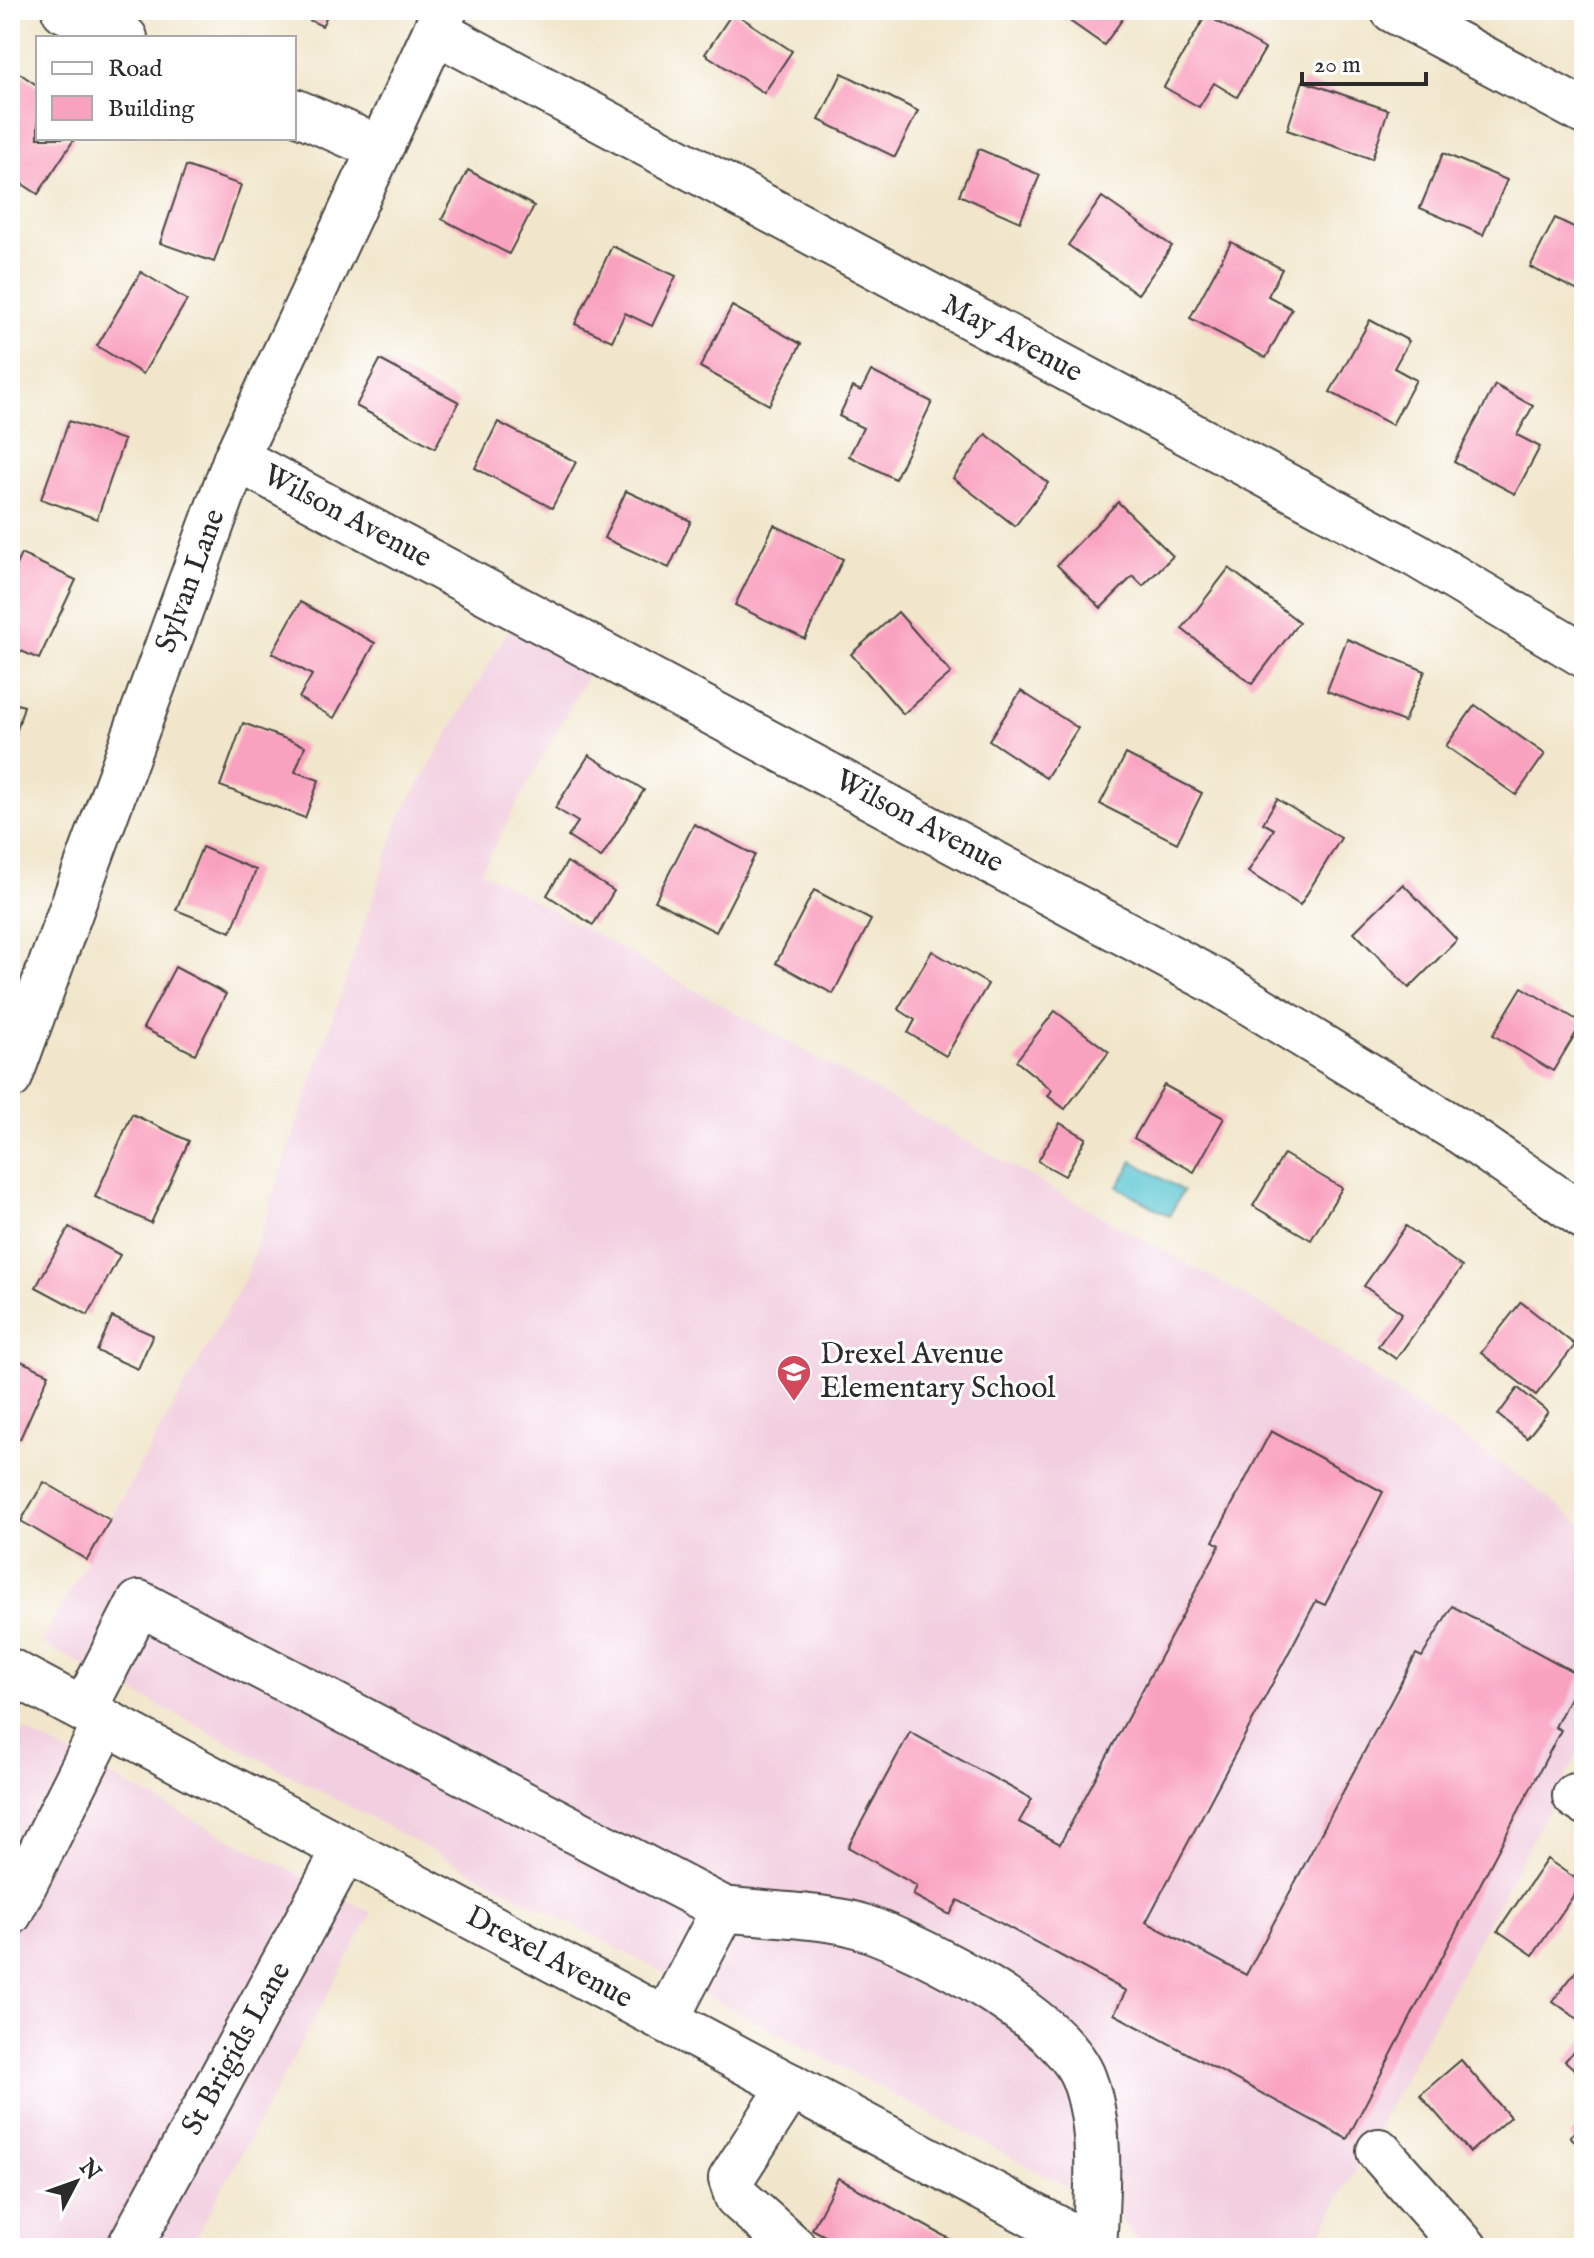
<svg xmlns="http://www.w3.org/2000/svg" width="1594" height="2258" font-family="'IM FELL English',serif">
<rect width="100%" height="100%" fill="#fff"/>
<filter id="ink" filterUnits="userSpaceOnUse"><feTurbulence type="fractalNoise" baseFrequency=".0125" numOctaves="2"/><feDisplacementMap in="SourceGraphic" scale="16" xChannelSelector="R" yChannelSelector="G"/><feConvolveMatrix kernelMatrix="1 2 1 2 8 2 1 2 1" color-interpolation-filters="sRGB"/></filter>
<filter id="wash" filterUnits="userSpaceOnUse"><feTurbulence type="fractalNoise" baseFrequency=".006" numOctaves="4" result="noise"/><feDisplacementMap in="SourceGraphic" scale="32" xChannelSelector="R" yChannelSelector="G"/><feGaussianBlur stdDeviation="1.8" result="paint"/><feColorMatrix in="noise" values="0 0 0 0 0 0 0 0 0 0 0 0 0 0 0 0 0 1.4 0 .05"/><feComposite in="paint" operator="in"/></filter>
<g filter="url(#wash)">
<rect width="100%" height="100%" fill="#f1e6cb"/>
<g fill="#f2cfe0">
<polygon points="509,629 590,670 481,871 1301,1327 1523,1479 1584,1526 1584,1743 1313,2248 1145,2248 1113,2211 41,1643 246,1277 400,817"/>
<polygon points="10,1723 372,1913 190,2248 10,2248"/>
</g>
<polygon fill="#5ac6d2" stroke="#42787e" stroke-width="2" points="1133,1161 1183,1191 1169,1216 1118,1187"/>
<g id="blocks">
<g fill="#f9a2c0">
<polygon points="288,10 330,10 322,26"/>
<polygon points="1054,10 1129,10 1104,45"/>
<polygon points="733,12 792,51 764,93 705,54"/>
<polygon points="1206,15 1265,49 1237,97 1214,83 1199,107 1164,87"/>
<polygon points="12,68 38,86 38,138 75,138 38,194 10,176"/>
<polygon points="842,73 918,111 895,157 819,120"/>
<polygon points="1303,81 1388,110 1372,159 1287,130"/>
<polygon points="979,149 1040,175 1020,222 959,195"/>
<polygon points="1443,153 1507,180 1483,235 1420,208"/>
<polygon points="186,166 241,185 214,262 160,243"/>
<polygon points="468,170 534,206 509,254 442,219"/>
<polygon points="1102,197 1172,246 1138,294 1068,245"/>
<polygon points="1555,218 1584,232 1584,294 1530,267"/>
<polygon points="1231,242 1282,269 1268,296 1292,309 1266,358 1190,318"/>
<polygon points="612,246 676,276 652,326 625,313 612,341 575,324"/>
<polygon points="141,272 187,300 143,374 97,346"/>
<polygon points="732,306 801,344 769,405 700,367"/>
<polygon points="1370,320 1409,341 1394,368 1416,380 1392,425 1330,392"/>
<polygon points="380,360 459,402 435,448 356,406"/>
<polygon points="871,371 932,402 895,479 849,456 863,428 839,416 853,387 861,391"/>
<polygon points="1495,385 1533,406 1517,435 1540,447 1515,494 1454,462"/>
<polygon points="69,421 124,440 97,519 41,499"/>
<polygon points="498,422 576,462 552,508 475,468"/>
<polygon points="986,434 1048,483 1015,526 953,478"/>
<polygon points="626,491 691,521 669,568 604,538"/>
<polygon points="1118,502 1173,556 1143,586 1133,576 1101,608 1057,565"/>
<polygon points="774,525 843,559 805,639 735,605"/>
<polygon points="21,554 76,580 39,659 10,646 10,578"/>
<polygon points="1229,568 1299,622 1252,684 1182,629"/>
<polygon points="300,602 375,643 334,718 299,698 312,675 272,653"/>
<polygon points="898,612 951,673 903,714 851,654"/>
<polygon points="1347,639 1425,671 1404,722 1327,691"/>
<polygon points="1021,691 1078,728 1046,778 989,740"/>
<polygon points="10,702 24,706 11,750 10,750"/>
<polygon points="1475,705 1545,754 1516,795 1446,746"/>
<polygon points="243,723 305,746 295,772 319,780 305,818 220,786"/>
<polygon points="1126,754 1202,793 1177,843 1100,804"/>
<polygon points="589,755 644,790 601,858 568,837 578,822 555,808"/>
<polygon points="1277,799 1341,838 1300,905 1248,872 1274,829 1263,823"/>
<polygon points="694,824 755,855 716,932 655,901"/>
<polygon points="202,847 256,870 231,932 176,910"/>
<polygon points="567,862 614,891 593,925 547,895"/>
<polygon points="1403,884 1457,940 1409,988 1354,932"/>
<polygon points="814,890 871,920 833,994 776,963"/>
<polygon points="932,951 988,984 946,1056 908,1033 915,1020 898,1009"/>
<polygon points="175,967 226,994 195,1054 143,1028"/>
<polygon points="1522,987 1582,1023 1553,1071 1493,1035"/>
<polygon points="1055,1011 1109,1052 1065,1109 1048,1096 1052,1090 1016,1061"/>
<polygon points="1164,1085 1224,1118 1194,1172 1134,1138"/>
<polygon points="132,1114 189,1141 151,1223 95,1197"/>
<polygon points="1060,1123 1086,1138 1065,1176 1038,1161"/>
<polygon points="1284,1154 1342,1188 1311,1240 1253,1206"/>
<polygon points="1406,1226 1462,1267 1396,1359 1378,1346 1402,1313 1364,1286"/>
<polygon points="69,1227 120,1255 88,1315 36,1287"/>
<polygon points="1521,1302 1575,1345 1536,1395 1481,1353"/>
<polygon points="112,1317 153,1335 138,1369 97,1351"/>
<polygon points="10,1356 49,1374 20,1439 10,1435"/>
<polygon points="1518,1388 1548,1412 1527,1438 1498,1415"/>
<polygon points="1271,1431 1383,1492 1325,1605 1316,1601 1146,1922 1246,1975 1416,1654 1422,1657 1452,1606 1581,1676 1555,1727 1561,1730 1347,2139 1114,2014 1126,1991 958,1900 950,1915 913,1895 917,1886 848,1847 910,1732 1032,1799 1019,1822 1060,1844 1220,1545 1213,1541"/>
<polygon points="44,1482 110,1520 87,1560 21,1521"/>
<polygon points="1547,1859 1582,1883 1533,1955 1498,1931"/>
<polygon points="1584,1961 1584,2024 1553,2001"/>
<polygon points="1584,2040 1584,2078 1565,2061"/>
<polygon points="1461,2060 1510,2117 1470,2152 1420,2095"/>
<polygon points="1584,2123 1584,2152 1570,2136"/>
<polygon points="838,2178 966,2248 847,2248 812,2229"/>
</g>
</g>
</g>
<g filter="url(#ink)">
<use href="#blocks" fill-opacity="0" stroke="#494743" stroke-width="2"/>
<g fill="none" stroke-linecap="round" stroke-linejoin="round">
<g stroke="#494743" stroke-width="48">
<g id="minor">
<polyline points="64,10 125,38"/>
<polyline points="1393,10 1584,112"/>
<polyline points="435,31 1416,555 1584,655"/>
<polyline points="294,111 379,148"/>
<polyline points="236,458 1218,983 1461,1132 1584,1217"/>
<polyline points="10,1077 236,458 445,10"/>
<polyline points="10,1671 1076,2238 1086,2248"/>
<polyline points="84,1710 139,1603 724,1909 666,2020"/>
<polyline points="1575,1796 1584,1802"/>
<path d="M724,1909c37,5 106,6 139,18 59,20 199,92 221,152 19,51 13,116 10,169"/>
<polyline points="10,1913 106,1722"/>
<polyline points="791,2086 731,2179 737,2197 794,2248"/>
<polyline points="1379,2151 1465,2248"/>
<polyline points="129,2248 345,1850"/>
</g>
</g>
<use href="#minor" stroke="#fff" stroke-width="44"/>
</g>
</g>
<defs>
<g id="school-pin" transform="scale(1.8)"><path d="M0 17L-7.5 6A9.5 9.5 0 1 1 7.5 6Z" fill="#d1495b" stroke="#fff"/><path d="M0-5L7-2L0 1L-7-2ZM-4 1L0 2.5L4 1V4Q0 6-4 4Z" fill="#fff"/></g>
</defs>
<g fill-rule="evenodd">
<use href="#school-pin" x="794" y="1372"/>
</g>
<g text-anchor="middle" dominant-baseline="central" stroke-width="6" stroke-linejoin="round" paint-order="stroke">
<g font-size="30" fill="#2b2b2b" stroke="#fff">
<text transform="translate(1012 339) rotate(28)">May Avenue</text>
<text transform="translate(347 517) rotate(28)">Wilson Avenue</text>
<text transform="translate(191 581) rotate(-70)">Sylvan Lane</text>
<text transform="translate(919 822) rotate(28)">Wilson Avenue</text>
<text transform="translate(549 1958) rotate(28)">Drexel Avenue</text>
<text transform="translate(237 2049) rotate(-61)">St Brigids Lane</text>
</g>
<g font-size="30" fill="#2b2b2b" stroke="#fff" text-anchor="start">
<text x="820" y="1355">Drexel Avenue<tspan x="820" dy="34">Elementary School</tspan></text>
</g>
</g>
<rect width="1594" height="2258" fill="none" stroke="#fff" stroke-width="40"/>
<rect x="36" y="36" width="260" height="104" fill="#ffffff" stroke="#aaaaaa" stroke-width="2"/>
<rect x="52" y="62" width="40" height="12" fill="#ffffff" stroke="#aaaaaa" stroke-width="2"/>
<text x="108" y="76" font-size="24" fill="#2b2b2b">Road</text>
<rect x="52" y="96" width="40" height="24" fill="#f9a2c0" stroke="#aaaaaa" stroke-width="2"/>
<text x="108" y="116" font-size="24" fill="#2b2b2b">Building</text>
<g transform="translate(76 2182) rotate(49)" stroke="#ffffff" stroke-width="6" paint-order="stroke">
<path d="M0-6L14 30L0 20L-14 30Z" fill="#2b2b2b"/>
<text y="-12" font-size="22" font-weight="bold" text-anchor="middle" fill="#2b2b2b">N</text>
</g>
<path d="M1302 72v12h124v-12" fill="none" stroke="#2b2b2b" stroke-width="4"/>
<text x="1314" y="72" font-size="24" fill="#2b2b2b" stroke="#ffffff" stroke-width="6" paint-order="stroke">20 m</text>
</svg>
